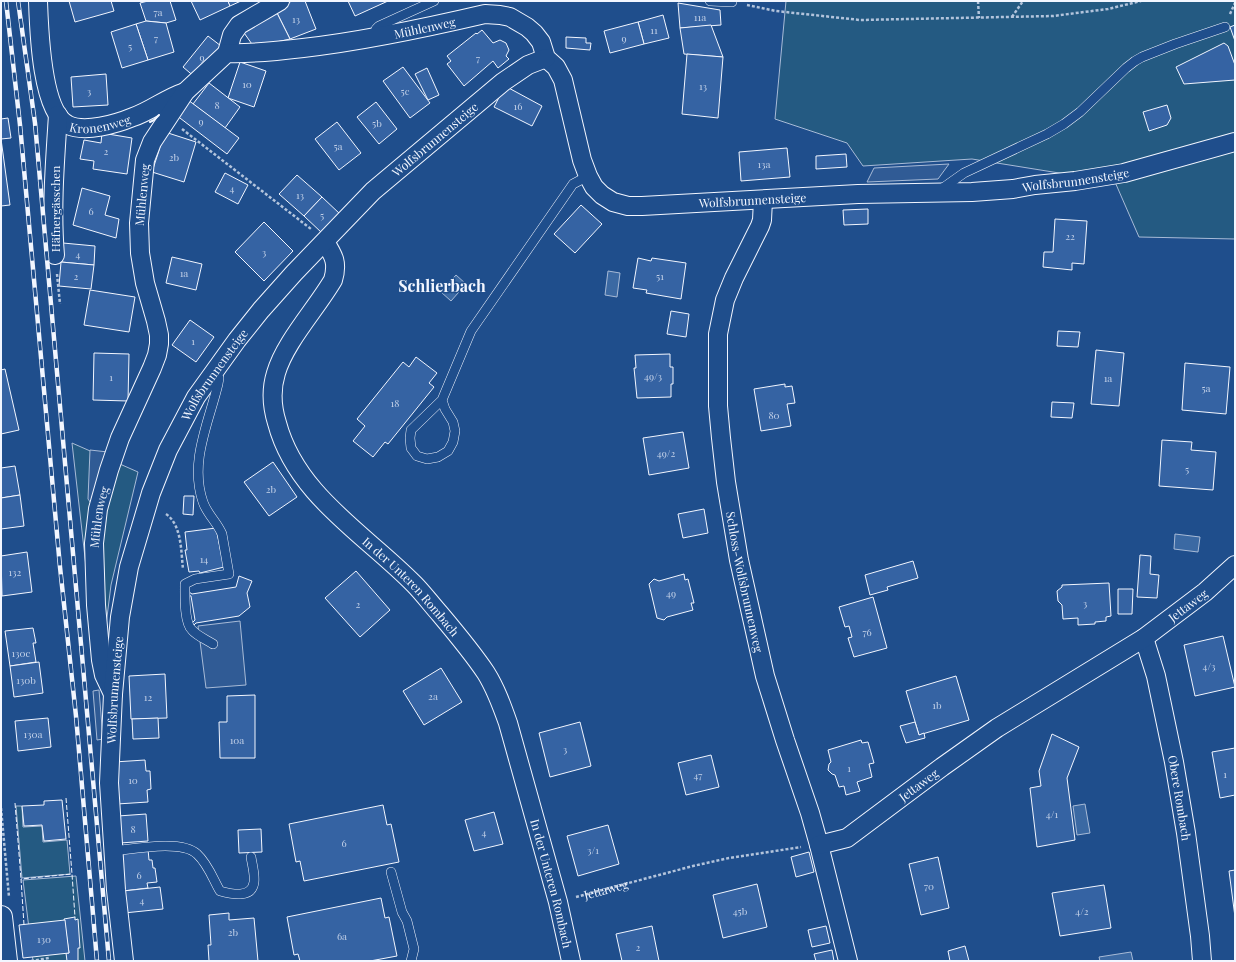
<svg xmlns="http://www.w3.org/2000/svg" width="1236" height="962" font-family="'Playfair Display',serif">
<rect width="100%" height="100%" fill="#1f4e8c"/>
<g fill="#245a82" stroke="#a8bbd7">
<polygon points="786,1 1235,1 1235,239 1139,237 1115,182 972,159 863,166 847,143 775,119"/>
<polygon points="72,443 138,472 111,585 99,681"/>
<polygon points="16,806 22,806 23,827 42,826 43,842 67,840 70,874 22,878"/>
<polygon points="76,876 85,961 33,961 23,880"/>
</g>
<g fill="#305b95" stroke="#a8bbd7">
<polygon points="949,164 938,179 867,182 874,168"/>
<polygon points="90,450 108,452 93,506 88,499"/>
<polygon points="240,621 246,685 206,688 198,626"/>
<polygon points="99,690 103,739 97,740 93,691"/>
</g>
<g fill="#3b69a3" stroke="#a8bbd7">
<polygon points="608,271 620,273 617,297 605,295"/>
<polygon points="456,275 466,284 451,301 441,292"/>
<polygon points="1175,534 1200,537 1198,552 1174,549"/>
<polygon points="1085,804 1090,833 1077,835 1073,806"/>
<polygon points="1131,952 1133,961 1100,961 1099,957"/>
</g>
<g fill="#3563a3" stroke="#f2f6ff">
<polygon points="69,1 111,1 114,11 75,22"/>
<polygon points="148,1 170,1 176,20 166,23 146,21 140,3"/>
<polygon points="191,1 228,1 230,6 200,20"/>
<polygon points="228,1 241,1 230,6"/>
<polygon points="292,1 305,1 316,29 290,39 275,9"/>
<polygon points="348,1 388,1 355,16"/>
<polygon points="678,3 720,10 721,25 680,28"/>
<polygon points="275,9 290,39 254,47 242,30"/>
<polygon points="663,15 669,38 644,44 638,22"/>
<polygon points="146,21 166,23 174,52 148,60 136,24"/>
<polygon points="638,22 644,44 610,53 604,31"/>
<polygon points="136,24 148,60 122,68 111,32"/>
<polygon points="711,25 723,57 684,54 680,28"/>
<polygon points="1235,25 1235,41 1230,27"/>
<polygon points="482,30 493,43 500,40 506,43 509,50 506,56 509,59 498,68 493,61 464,86 447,64 451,61 447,56 476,33 477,34"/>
<polygon points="208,36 221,46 196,78 183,67"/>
<polygon points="566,37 586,38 586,43 591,43 590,50 566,48"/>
<polygon points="1224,43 1228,46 1235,65 1235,80 1184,84 1176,67"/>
<polygon points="687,54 723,57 718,118 682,114"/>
<polygon points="240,62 266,71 254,107 228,98"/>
<polygon points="403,67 430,103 410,118 383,81"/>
<polygon points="427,68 439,95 428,100 415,74"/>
<polygon points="106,74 108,105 73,107 71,77"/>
<polygon points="209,83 240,107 225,128 193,104"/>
<polygon points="505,86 542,106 532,126 494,107"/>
<polygon points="188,100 239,138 227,154 176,115"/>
<polygon points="376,102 397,129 379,144 357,117"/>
<polygon points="1167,105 1171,118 1167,125 1149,131 1143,112"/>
<polygon points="8,118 11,138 1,139 1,119"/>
<polygon points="337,122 361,153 339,170 315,139"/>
<polygon points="165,132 196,142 184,182 152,172"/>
<polygon points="102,133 132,138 127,174 93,169 94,161 80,159 84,140 101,143"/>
<polygon points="1,139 10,205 1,206"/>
<polygon points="787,148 790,177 741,181 739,152"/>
<polygon points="846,154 847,167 816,169 816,156"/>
<polygon points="225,173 248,185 238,204 215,192"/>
<polygon points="297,175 322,197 304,216 279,194"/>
<polygon points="82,188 110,196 105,215 119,219 116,238 73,225"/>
<polygon points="322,197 340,214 322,233 304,216"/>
<polygon points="581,205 602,224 575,253 554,234"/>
<polygon points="868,209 868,224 844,225 843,210"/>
<polygon points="1055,219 1087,221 1084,264 1072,263 1072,270 1043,267 1044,252 1053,252"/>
<polygon points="264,222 293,251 264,281 235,252"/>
<polygon points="63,243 95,246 94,265 61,262"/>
<polygon points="172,257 202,264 196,290 166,283"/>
<polygon points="638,258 651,261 652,258 686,263 681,299 646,293 647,290 633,288"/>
<polygon points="61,262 94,265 91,289 59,286"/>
<polygon points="90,290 135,297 129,332 84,325"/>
<polygon points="671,311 689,314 686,337 667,334"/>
<polygon points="190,320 214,337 196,362 172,345"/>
<polygon points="1058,331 1080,332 1078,347 1057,346"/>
<polygon points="1096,350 1124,353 1119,406 1091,404"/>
<polygon points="94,353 129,354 128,401 93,400"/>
<polygon points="670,354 670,367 673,367 673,384 671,384 671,397 637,398 634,368 636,368 635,355"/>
<polygon points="416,357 437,373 429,383 434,387 388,444 385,442 373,457 353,441 365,426 357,419 403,362 409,367"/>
<polygon points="1185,363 1230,367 1226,414 1182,410"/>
<polygon points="5,369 19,430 1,434 1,370"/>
<polygon points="785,384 785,387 792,386 795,403 787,404 791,426 761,431 754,389"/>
<polygon points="1052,402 1074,403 1072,418 1051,417"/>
<polygon points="683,432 689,468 649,475 643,438"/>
<polygon points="1162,440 1192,442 1191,450 1216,452 1213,490 1159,486"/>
<polygon points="273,462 297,497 269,516 244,482"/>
<polygon points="15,466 20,495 1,498 1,468"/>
<polygon points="20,495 24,526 1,529 1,498"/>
<polygon points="184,496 194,496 193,515 183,514"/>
<polygon points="704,509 708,533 683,538 678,514"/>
<polygon points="216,528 224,567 200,573 199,571 189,572 185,550 187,550 185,532"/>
<polygon points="27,552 32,592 2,596 1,556"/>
<polygon points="1140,555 1151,556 1150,574 1159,575 1157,598 1137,597"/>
<polygon points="913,561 918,578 887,587 888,590 870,595 865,575"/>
<polygon points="356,571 390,610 360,637 325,598"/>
<polygon points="684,574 685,580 688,579 694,603 691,603 693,610 667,617 664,620 657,618 649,584 654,579 659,581"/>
<polygon points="239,576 252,581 247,593 250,607 239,616 196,623 194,625 192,623 195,620 191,596 188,595 189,592 192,594 236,587"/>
<polygon points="1109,583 1111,616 1106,617 1106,621 1095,622 1095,624 1078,625 1078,618 1063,619 1062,605 1058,601 1057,591 1062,587 1062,585"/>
<polygon points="1118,589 1133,589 1132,614 1118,614"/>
<polygon points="873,597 887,648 854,657 848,638 852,637 849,626 845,627 839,607"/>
<polygon points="33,628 36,643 33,643 36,662 10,666 5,631"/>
<polygon points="1223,636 1235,687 1195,696 1184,645"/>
<polygon points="39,662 43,693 14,697 10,666"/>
<polygon points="441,668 462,702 424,725 403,691"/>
<polygon points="165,674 167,718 131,719 129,676"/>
<polygon points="956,676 969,720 919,735 906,691"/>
<polygon points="255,695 255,758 220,758 219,722 227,722 227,696"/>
<polygon points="48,718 51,747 18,751 15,721"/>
<polygon points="158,718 159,738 133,739 132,719"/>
<polygon points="580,722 591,766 550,777 539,733"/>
<polygon points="915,722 919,735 924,733 925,738 906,743 900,726"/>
<polygon points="1052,734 1079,747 1067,778 1075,840 1037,847 1030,788 1041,786 1039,771"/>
<polygon points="861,740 862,743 868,742 874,763 869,764 872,777 857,782 860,791 846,795 844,786 839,787 835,775 832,774 828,770 829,764 831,762 828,750"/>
<polygon points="1235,748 1235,795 1220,798 1212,752"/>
<polygon points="711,755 719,787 686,795 678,763"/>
<polygon points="145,760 146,771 150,771 151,789 147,790 148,802 117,804 114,762"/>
<polygon points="62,800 66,839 44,841 42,825 24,826 22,806 44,805 44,801"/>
<polygon points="383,805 387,825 391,824 399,862 304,881 300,861 296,862 289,824"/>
<polygon points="494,812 503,844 474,851 465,820"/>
<polygon points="146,814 148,841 120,843 118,816"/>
<polygon points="608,825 619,864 578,876 567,836"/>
<polygon points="261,829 262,852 239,853 238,830"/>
<polygon points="148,849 149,860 152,860 153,868 155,868 157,882 147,883 148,888 123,891 120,851"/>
<polygon points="809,852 814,872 796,877 791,857"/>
<polygon points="938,857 949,908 921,915 909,864"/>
<polygon points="1235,870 1235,917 1229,871"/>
<polygon points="757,884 767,927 723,938 713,895"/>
<polygon points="1104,885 1111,928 1060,936 1052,893"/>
<polygon points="160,887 163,909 124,913 123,891"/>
<polygon points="381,898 385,918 389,917 397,956 370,961 300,961 298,954 294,955 287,917"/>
<polygon points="229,913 229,920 254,918 258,961 209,961 208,945 211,945 209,915"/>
<polygon points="75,917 75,920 78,919 80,948 78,948 78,961 67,961 66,953 69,953 64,919"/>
<polygon points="65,920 69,953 23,958 19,925"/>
<polygon points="652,926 659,961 622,961 616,934"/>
<polygon points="826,926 830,943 812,947 808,930"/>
<polygon points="965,946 969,961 950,961 948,951"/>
<polygon points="832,950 834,961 816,961 814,954"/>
</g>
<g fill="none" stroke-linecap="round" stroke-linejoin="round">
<g stroke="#f2f6ff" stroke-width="10">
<g id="service">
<polyline points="710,1 732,2 732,1"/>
<polyline points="374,38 376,29 379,26 434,1"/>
<polyline points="940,190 964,173 1047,134 1064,124 1080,112 1126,68 1135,61 1142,57 1175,44 1225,27"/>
<polyline points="442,400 445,409 453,422 455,431 453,442 448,451 438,457 427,459 417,456 411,448 410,438 411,430 442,400 471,331 573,184 588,176"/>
<path d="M213,644c-6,-4 -16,-8 -21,-14 -8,-7 -7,-35 -7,-46l10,-5 34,-5 -7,-40c-5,-12 -15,-20 -19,-32 -14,-40 6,-80 15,-118l1,-6 -5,-7"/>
<path d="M113,851c20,-2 69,-12 84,3 11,10 16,25 23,37 11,3 32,8 34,-9 1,-8 -2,-18 -3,-25"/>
<polyline points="391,872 402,912 407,921 414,949 411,961"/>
</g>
</g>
<g stroke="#f2f6ff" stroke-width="20">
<g id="minor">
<path id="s2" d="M38,1c1,27 3,110 30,124 17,8 48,-1 65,-8 18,-6 33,-19 52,-25"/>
<polyline points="227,53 232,35 239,25 280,1"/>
<path id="s3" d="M763,200l-1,20 -2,6 -26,52 -9,22 -7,34v72l3,32 5,44 13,78 26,116 20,64 25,73 9,32 29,116"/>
<path id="s4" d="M325,242c9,14 13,21 8,38 -17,29 -48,62 -57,93 -5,16 -4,34 1,50 19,72 88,111 137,161 9,9 17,20 26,30 16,19 32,38 46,59 10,16 16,33 22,50l50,179 13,59"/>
<path d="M55,255c-4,-46 0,-94 3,-140"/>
<path id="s5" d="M1144,638l12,38 18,86 12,71 14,103 2,25"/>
<path id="s6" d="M113,694l-9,-19 -3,-15 -5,-55 -2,-62 4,-34 11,-39 11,-32 32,-70 5,-13 2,-11v-9l-3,-14 -11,-38 -5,-30 -1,-30 6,-63 7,-18 33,-50 42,-39c26,1 51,-2 76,-5 62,-7 122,-20 182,-34l15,1 10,2 17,10 7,6 7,9 5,16 10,9 7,13 19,80 6,16 6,11 8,8 11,7 15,4h14l216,-12 114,-2 41,-3 22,-4 40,-4 49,-8 111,-31"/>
<path id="s7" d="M819,845l28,-7 95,-71 55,-39 147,-90 61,-46 30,-27"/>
<path id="s8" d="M124,961l-8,-71 -7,-107 4,-89 7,-77 9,-50 22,-74 17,-43 28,-53 41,-57 24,-30 33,-37 79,-82 130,-109 25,-17 18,-7"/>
</g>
</g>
<g stroke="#f2f6ff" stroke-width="24">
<polyline id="primary" points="1,917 6,961"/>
</g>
<g stroke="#b3c4dc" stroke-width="2.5" stroke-dasharray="3 2" stroke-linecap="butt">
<polyline points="978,1 979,18"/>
<polyline points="747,5 776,11 860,20 1053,16 1108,9 1141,1"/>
<polyline points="1230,14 1235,3"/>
<polyline points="1012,17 1023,1"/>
<polyline points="182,129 311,229"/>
<polyline points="57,274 60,304"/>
<path d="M166,514c16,11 15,38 17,55"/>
<polyline points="1,808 9,897"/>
<path id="s1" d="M576,897l117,-31 36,-8 72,-11"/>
<polyline points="31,961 49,958"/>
</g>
<use href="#service" stroke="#1f4e8c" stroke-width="9"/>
<use href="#minor" stroke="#1f4e8c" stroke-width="18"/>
<use href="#primary" stroke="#1f4e8c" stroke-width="22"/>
<g stroke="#f2f6ff" stroke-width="4.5">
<g id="rail">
<polyline points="6,1 20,125 60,567 76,716 97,961"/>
<polyline points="18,1 35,123 109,961"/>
</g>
</g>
<use href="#rail" stroke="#1f4e8c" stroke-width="3" stroke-dasharray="9" stroke-linecap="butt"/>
<g stroke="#f2f6ff" stroke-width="1" stroke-dasharray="5 2" stroke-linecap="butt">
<polyline points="66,798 72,874"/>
<polyline points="15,803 21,879"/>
<polyline points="24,925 21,879 72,874 75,917"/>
</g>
<polyline stroke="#f2f6ff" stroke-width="2" points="150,122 154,120 159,115"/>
</g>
<g text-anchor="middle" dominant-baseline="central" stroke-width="3" stroke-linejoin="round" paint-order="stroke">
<g font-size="10" fill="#c3d1e8">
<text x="158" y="12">7a</text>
<text x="700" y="17">11a</text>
<text x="296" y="19">13</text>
<text x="654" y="30">11</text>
<text x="156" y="38">7</text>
<text x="624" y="38">9</text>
<text x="130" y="46">5</text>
<text x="202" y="57">9</text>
<text x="478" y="58">7</text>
<text x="247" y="84">10</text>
<text x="703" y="86">13</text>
<text x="89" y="91">3</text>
<text x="405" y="91">5c</text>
<text x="217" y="105">8</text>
<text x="518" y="106">16</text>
<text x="201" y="121">9</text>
<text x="377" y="123">5b</text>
<text x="338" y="146">5a</text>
<text x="106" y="151">2</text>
<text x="174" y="157">2b</text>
<text x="764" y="164">13a</text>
<text x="232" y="188">4</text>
<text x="300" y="195">13</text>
<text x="91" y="211">6</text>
<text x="322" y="215">5</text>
<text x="1070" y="236">22</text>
<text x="264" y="252">3</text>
<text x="78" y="254">4</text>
<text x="184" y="273">1a</text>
<text x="76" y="276">2</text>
<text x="660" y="276">51</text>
<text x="193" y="341">1</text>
<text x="653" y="376">49/3</text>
<text x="111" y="377">1</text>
<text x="1108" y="378">1a</text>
<text x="1206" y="388">5a</text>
<text x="395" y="403">18</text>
<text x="774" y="415">80</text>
<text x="666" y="453">49/2</text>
<text x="1187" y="469">5</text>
<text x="271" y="489">2b</text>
<text x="204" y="559">14</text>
<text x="15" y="572">132</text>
<text x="671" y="593">49</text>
<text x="1085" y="603">3</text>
<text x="358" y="604">2</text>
<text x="867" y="632">76</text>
<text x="21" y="653">130c</text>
<text x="1209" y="666">4/3</text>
<text x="26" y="680">130b</text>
<text x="433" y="696">2a</text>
<text x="148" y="697">12</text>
<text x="937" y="705">1b</text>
<text x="33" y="734">130a</text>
<text x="237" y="740">10a</text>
<text x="565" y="749">3</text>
<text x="849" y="768">1</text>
<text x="1225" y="774">1</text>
<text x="698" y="775">47</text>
<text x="133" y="780">10</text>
<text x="1052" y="814">4/1</text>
<text x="133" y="829">8</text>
<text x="484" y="832">4</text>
<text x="344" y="843">6</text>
<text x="593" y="850">3/1</text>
<text x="139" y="875">6</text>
<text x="929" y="886">70</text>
<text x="142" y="900">4</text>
<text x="740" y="911">45b</text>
<text x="1082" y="911">4/2</text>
<text x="233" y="932">2b</text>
<text x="342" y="936">6a</text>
<text x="44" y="939">130</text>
<text x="638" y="947">2</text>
</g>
<g font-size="12" fill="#f2f6ff" stroke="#1f4e8c">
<text stroke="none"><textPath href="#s6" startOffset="887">Mühlenweg</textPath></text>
<text stroke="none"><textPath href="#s2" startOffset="164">Kronenweg</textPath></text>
<text stroke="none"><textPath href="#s8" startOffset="932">Wolfsbrunnensteige</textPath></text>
<text stroke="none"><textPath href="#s6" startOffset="1660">Wolfsbrunnensteige</textPath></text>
<text stroke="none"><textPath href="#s6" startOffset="516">Mühlenweg</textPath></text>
<text stroke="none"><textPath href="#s6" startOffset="1336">Wolfsbrunnensteige</textPath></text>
<text transform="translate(55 209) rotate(-90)">Häfnergässchen</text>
<text stroke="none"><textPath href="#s8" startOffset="608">Wolfsbrunnensteige</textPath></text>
<text stroke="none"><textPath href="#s6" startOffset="180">Mühlenweg</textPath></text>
<text stroke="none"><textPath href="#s3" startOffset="393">Schloss-Wolfsbrunnenweg</textPath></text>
<text stroke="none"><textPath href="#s4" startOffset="415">In der Unteren Rombach</textPath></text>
<text stroke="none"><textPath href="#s7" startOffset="442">Jettaweg</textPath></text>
<text stroke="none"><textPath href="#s8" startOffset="272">Wolfsbrunnensteige</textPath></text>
<text stroke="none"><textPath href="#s7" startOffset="118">Jettaweg</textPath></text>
<text stroke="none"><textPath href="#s5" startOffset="164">Obere Rombach</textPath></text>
<text stroke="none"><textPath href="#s4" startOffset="751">In der Unteren Rombach</textPath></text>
<text stroke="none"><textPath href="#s1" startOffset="31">Jettaweg</textPath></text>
</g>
<g font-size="16" font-weight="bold" fill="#f2f6ff" stroke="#1f4e8c">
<text x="442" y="285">Schlierbach</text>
</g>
</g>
<rect width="1236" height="962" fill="none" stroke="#f2f6ff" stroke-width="4"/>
</svg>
